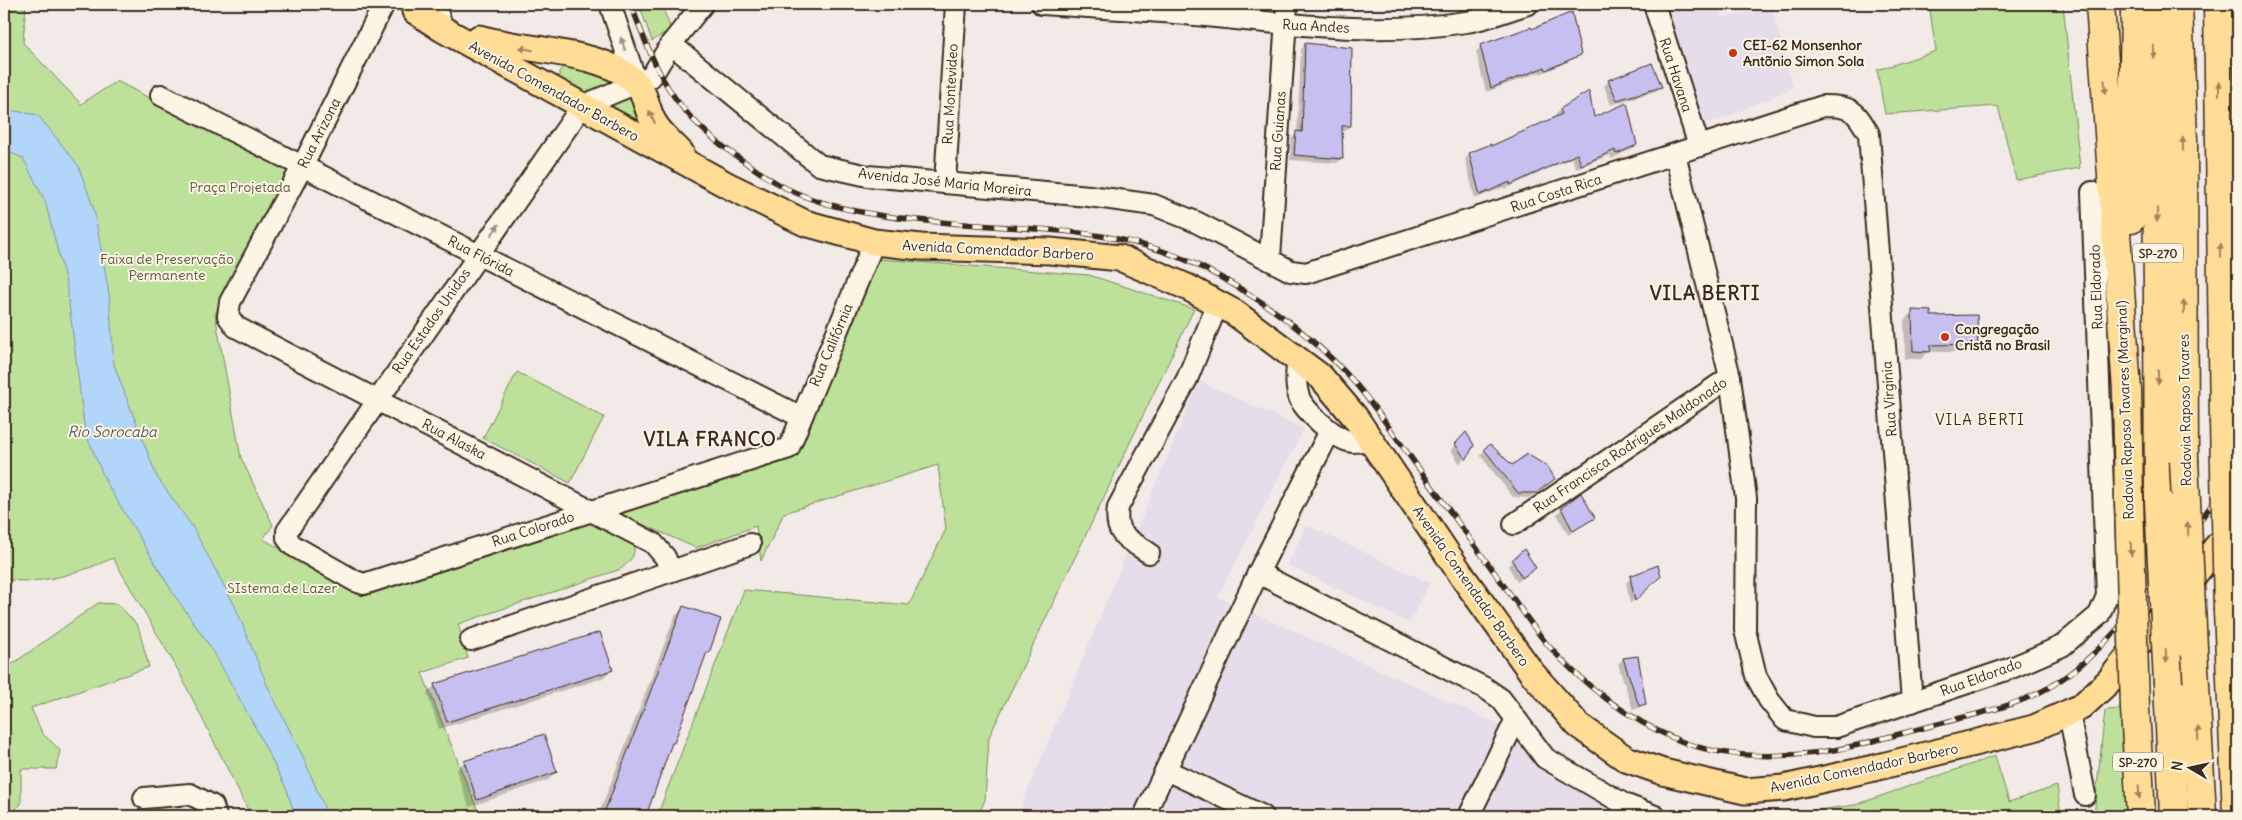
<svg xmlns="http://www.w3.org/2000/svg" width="2242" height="820" font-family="Delius,sans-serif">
<rect width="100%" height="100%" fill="#f2eae7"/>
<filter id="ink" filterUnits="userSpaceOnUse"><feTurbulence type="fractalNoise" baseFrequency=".02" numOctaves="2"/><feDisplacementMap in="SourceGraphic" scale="10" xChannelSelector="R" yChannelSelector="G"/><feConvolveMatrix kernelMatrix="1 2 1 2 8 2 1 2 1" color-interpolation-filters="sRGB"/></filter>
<g filter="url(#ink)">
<g fill="#e5ddea">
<polygon points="1665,4 1717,4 1723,18 1772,7 1793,88 1717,121 1706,122 1701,115"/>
<polygon points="1199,381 1304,429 1218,597 1492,721 1634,816 1017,816"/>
<polygon points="1306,525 1430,583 1409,623 1288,565"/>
</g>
<g fill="#bde19b" stroke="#7c865c">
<path d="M4,4h22l-3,39 58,61 36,-23 171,90 -73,143 26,144 32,67 -10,14 102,57 226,-73 13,4 29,16c4,12 -3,18 -12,26l-163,55 10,34 -46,15 58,143h-229l-73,-146 -65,-112c-28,13 -78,30 -109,20z"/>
<polygon points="639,4 661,4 671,29 652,41"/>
<polygon points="1929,4 2063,4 2080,168 2016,180 1998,106 1885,114 1877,70 1936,51"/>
<polygon points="2226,4 2238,4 2238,372"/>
<polygon points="565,64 616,76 669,150 559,81 559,72"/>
<polygon points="878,259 1089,275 1194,309 989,737 985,800 978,816 657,816 744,590 909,605 946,529 938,465 784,513 761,561 756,526 696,548 620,514 797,457"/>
<polygon points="517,372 604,417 570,483 483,438"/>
<polygon points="98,603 118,604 138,626 149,667 31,708 42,733 60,750 56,769 21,769 21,804 9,816 4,816 4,670"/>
<polygon points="2125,709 2131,816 2094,816 2105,710"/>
<polygon points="1995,756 2009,802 2057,786 2061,816 1775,816 1855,805"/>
</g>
<polygon fill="#b2d5fa" stroke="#8291a2" points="4,109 38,115 78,165 94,209 109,294 114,365 157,477 192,526 235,606 267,685 303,757 328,816 295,816 287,790 254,725 213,651 173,593 106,482 85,432 67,287 45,201 23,158 4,150"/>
<g fill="#0003">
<polygon points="1387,4 1446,4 1415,11 1387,9"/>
<polygon points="1455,4 1486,4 1458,15"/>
<polygon points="1306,44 1350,126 1345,131 1341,131 1342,158 1337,163 1290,160 1291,138 1297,133 1301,49"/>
<polygon points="1481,46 1579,54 1574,59 1540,74 1540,72 1486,92 1476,52"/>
<polygon points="1609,81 1661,86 1656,91 1611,105 1604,86"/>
<polygon points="1560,110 1593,118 1636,145 1630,150 1611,159 1610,155 1576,169 1572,158 1505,189 1504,187 1475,199 1465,159 1470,154 1491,148 1556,118 1555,115"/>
<polygon points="1912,312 1929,317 1976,344 1968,352 1928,352 1921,359 1905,359 1904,320"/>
<polygon points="1461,439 1472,445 1460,464 1451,450"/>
<polygon points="1490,445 1512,467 1554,479 1529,498 1513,497 1480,455"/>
<polygon points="1562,509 1594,518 1568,535 1557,514"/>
<polygon points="1513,560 1535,568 1517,582 1508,566"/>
<polygon points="1660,575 1630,604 1626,583 1631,578"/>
<polygon points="683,608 719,620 673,743 669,747 645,816 598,816 675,616"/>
<polygon points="1623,659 1645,703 1639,708 1633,710 1618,664"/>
<polygon points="611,670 603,678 439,729 427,693 435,685"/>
<polygon points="543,735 556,772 548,780 469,807 456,770 464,762"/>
</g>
<g fill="#c8bff1" stroke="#3b2a1e">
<polygon points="1572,12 1581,55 1546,70 1545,67 1491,88 1480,45 1531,27 1532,29"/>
<polygon points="1305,43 1352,48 1351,126 1342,126 1343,159 1294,155 1296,131 1302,132"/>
<polygon points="1652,63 1662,87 1617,100 1608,80"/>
<polygon points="1589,91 1594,117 1627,103 1637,145 1616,154 1615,150 1581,165 1577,154 1510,185 1510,182 1480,195 1469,153 1491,144 1491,146 1562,114 1560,109"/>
<polygon points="1912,310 1931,311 1931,316 1977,315 1978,344 1931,345 1930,352 1913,351"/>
<polygon points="1466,432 1474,445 1466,460 1455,444"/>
<polygon points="1490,444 1512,465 1527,454 1548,467 1555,479 1536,493 1518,493 1484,449"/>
<polygon points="1581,493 1595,518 1573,531 1561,508"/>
<polygon points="1524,549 1536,568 1522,578 1512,560"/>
<polygon points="1658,565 1661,576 1635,601 1630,576"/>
<polygon points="683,606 721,619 709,653 707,652 674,743 672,743 646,816 603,816"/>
<polygon points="600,632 613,670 447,722 434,684"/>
<polygon points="1638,656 1646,704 1639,706 1623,658"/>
<polygon points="544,734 557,772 477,800 464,761"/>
</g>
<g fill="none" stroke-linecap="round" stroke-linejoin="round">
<g stroke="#3b2a1e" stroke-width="24">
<g id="minor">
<polyline points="384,4 302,167 230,302 228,316 236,327 653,543 665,557 671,571"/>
<polyline points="434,4 444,30"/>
<polyline points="610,4 637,84"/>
<path d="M1042,4c45,3 89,5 133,9 97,9 194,24 291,9 21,-3 42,-12 62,-18"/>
<polyline points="1654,4 1699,146"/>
<polyline points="671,44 703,4"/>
<polyline points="161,95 801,417"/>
<polyline points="945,183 956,4"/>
<path d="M874,242l-85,206 -425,136 -9,-3 -63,-36 -5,-7v-7l295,-425 69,-29 20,-33 148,121 49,11 221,20 65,9 42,17 95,49 15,2 517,-167c29,0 32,4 46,28l43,568"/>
<polyline points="1270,258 1287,4"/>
<path d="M1298,358c-2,13 -4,33 4,45 9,13 37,39 52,39 5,0 11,-2 16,-3"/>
<polyline points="1730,377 1746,498 1745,630 1756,676 1769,700 1785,720 1814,727 1836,727 2009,669 2062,646 2099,615 2107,596 2092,192"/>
<polyline points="1514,524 1730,377 1675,154"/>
<path d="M1149,553c-22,-15 -35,-17 -31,-46l69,-128 31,-76"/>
<polyline points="1258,573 1485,688 1501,699 1545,758 1624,804 1655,816"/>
<polyline points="471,640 750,544"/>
<polyline points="2069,713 2085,795"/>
<polyline points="1166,770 1263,816"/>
<polyline points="144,798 190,794 213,806 216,816"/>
<polyline points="1144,816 1258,573 1330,431"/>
<polyline points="1469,816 1516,719"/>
</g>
</g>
<g stroke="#3b2a1e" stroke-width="29">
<g id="major">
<polyline points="415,11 444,30 727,185 805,223 874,242 921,247 1050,251 1120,258 1187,287 1235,313 1321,377 1355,417 1465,580 1532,673 1578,725 1626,759 1663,772 1745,791 1784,788 1874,768 2034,728 2081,707 2108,682 2235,524"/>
<path d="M479,38c44,13 126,12 157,45 9,9 11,27 17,38 6,12 19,22 28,32"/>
</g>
</g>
<g stroke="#3b2a1e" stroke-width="31">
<g id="highway">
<polyline points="2100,4 2127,390 2129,500"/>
<polyline points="2151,4 2157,113 2159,502"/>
<polyline points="2178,4 2183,140 2184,460"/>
<polyline points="2218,4 2224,421"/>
<polyline points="2131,219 2135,12"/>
<polyline points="2228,611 2237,816"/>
<polyline points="2193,648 2202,816"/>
<polyline points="2168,683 2174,816"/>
<polyline points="2135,708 2141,816"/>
</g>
</g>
<use href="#minor" stroke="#fcf5e5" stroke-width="20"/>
<use href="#major" stroke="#ffdd96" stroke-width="25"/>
<use href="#highway" stroke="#ffdd96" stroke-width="28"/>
<g stroke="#3b2a1e" stroke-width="5.5">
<path id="rail" d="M631,4c9,25 19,51 32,75 16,29 41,54 69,74 19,13 38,28 60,38 59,27 136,30 200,35 78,5 145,7 217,45 53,28 105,66 145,111 20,23 37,49 55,73 32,44 64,88 96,132 14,19 27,39 42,57 35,40 82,76 131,96 51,22 127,18 180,5 33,-9 66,-17 99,-26 32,-8 67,-16 96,-34 77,-48 128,-145 185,-215"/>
</g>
<use href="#rail" stroke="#fcf5e5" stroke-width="4" stroke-dasharray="11" stroke-linecap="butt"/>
<g stroke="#3b2a1e" stroke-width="31" stroke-linecap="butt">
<g id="highway-bridge">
<polyline points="2224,421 2228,611"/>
<polyline points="2184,460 2193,648"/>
<polyline points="2129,500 2135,708"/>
<polyline points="2159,502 2168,683"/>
</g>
</g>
<use href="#highway-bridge" stroke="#ffdd96" stroke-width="28"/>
</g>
<defs><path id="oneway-solid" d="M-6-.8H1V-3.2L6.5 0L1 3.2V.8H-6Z" transform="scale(1.25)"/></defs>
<g fill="#9c9082">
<use href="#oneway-solid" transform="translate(623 44) rotate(-109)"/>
<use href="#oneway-solid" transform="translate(495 230) rotate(-55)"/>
</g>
<g fill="#9d845a">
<use href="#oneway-solid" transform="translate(526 49) rotate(-171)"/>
<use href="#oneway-solid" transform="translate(2154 52) rotate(87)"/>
<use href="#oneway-solid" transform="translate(2105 87) rotate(86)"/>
<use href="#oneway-solid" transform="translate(2219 88) rotate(-90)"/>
<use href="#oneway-solid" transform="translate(652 117) rotate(-116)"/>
<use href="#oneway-solid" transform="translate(2183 144) rotate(-90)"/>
<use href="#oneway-solid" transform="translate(2157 215) rotate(90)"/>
<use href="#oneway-solid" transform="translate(2220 250) rotate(-90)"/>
<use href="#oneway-solid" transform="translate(2184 307) rotate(-90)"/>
<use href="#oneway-solid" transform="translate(2158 377) rotate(90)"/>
<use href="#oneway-solid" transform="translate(2188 529) rotate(-93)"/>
<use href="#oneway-solid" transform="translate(2131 549) rotate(88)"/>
<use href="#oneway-solid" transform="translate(2166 656) rotate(87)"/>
<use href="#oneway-solid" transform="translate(2198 733) rotate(-93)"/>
<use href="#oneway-solid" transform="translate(2139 792) rotate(87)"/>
</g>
</g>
<g fill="#c8321e" stroke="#fcf5e5" stroke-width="2">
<circle cx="1733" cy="53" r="5"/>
<circle cx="1945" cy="337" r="5"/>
</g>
<g text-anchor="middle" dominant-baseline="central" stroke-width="4" stroke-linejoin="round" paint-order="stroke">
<g fill="#fcf5e5" stroke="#75675a" stroke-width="1">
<rect x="2133" y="243.5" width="50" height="19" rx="4"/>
<rect x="2113" y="752.5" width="50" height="19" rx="4"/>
</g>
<g font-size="12" font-weight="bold" fill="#3b2a1e">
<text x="2158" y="253">SP-270</text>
<text x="2138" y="762">SP-270</text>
</g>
<g font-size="14" fill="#3b2a1e" stroke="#fcf5e5">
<text transform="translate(1316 26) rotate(3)">Rua Andes</text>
<text transform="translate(1676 75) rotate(72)">Rua Havana</text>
<text transform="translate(554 91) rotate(29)">Avenida Comendador Barbero</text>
<text transform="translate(950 94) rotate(-87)">Rua Montevideo</text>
<text transform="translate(1278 131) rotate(-86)">Rua Guianas</text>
<text transform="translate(319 133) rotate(-63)">Rua Arizona</text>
<text transform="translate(945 182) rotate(6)">Avenida José Maria Moreira</text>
<text transform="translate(1556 193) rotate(-18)">Rua Costa Rica</text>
<text transform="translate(998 250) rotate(3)">Avenida Comendador Barbero</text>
<text transform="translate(481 256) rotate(27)">Rua Flórida</text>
<text transform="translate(2096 287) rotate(-92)">Rua Eldorado</text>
<text transform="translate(431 321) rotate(-55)">Rua Estados Unidos</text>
<text transform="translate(831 345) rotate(-67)">Rua Califórnia</text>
<text transform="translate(1889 399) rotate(-94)">Rua Virgínia</text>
<text transform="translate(2125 410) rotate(-92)">Rodovia Raposo Tavares (Marginal)</text>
<text transform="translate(2185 410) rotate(-91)">Rodovia Raposo Tavares</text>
<text transform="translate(454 439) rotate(28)">Rua Alaska</text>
<text transform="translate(1630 445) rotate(-34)">Rua Francisca Rodrigues Maldonado</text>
<text transform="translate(533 529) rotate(-18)">Rua Colorado</text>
<text transform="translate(1471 586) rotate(55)">Avenida Comendador Barbero</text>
<text transform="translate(1981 677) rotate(-20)">Rua Eldorado</text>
<text transform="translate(1864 768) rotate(-12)">Avenida Comendador Barbero</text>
</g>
<g font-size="14" font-weight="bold" fill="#3b2a1e" stroke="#fcf5e5" text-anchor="start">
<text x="1743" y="45">CEI-62 Monsenhor<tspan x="1743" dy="16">Antõnio Simon Sola</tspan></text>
<text x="1955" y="329">Congregação<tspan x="1955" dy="16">Cristã no Brasil</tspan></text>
</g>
<g font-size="14" fill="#5c583d" stroke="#fcf5e5">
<text x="240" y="187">Praça Projetada</text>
<text x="167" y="259">Faixa de Preservação<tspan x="167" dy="16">Permanente</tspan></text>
<text x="282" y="588">SIstema de Lazer</text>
</g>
<g font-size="15" letter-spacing="1" fill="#3b2a1e" stroke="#fcf5e5">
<text x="1980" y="419">VILA BERTI</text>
</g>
<g font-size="15" font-style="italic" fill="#595555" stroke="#fcf5e5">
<text x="112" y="431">Rio Sorocaba</text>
</g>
<g font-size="19" font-weight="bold" letter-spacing="1" fill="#3b2a1e" stroke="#fcf5e5">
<text x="1705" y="293">VILA BERTI</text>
<text x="710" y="439">VILA FRANCO</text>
</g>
</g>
<rect width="2242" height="820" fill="none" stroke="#fcf5e5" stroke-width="20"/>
<rect x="10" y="10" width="2222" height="800" fill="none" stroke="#3b2a1e" stroke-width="2" filter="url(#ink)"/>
<g transform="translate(2190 768) rotate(279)" stroke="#fcf5e5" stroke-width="4" paint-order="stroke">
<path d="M0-4L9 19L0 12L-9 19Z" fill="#3b2a1e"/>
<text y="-8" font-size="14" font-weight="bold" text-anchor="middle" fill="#3b2a1e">N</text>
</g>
</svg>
